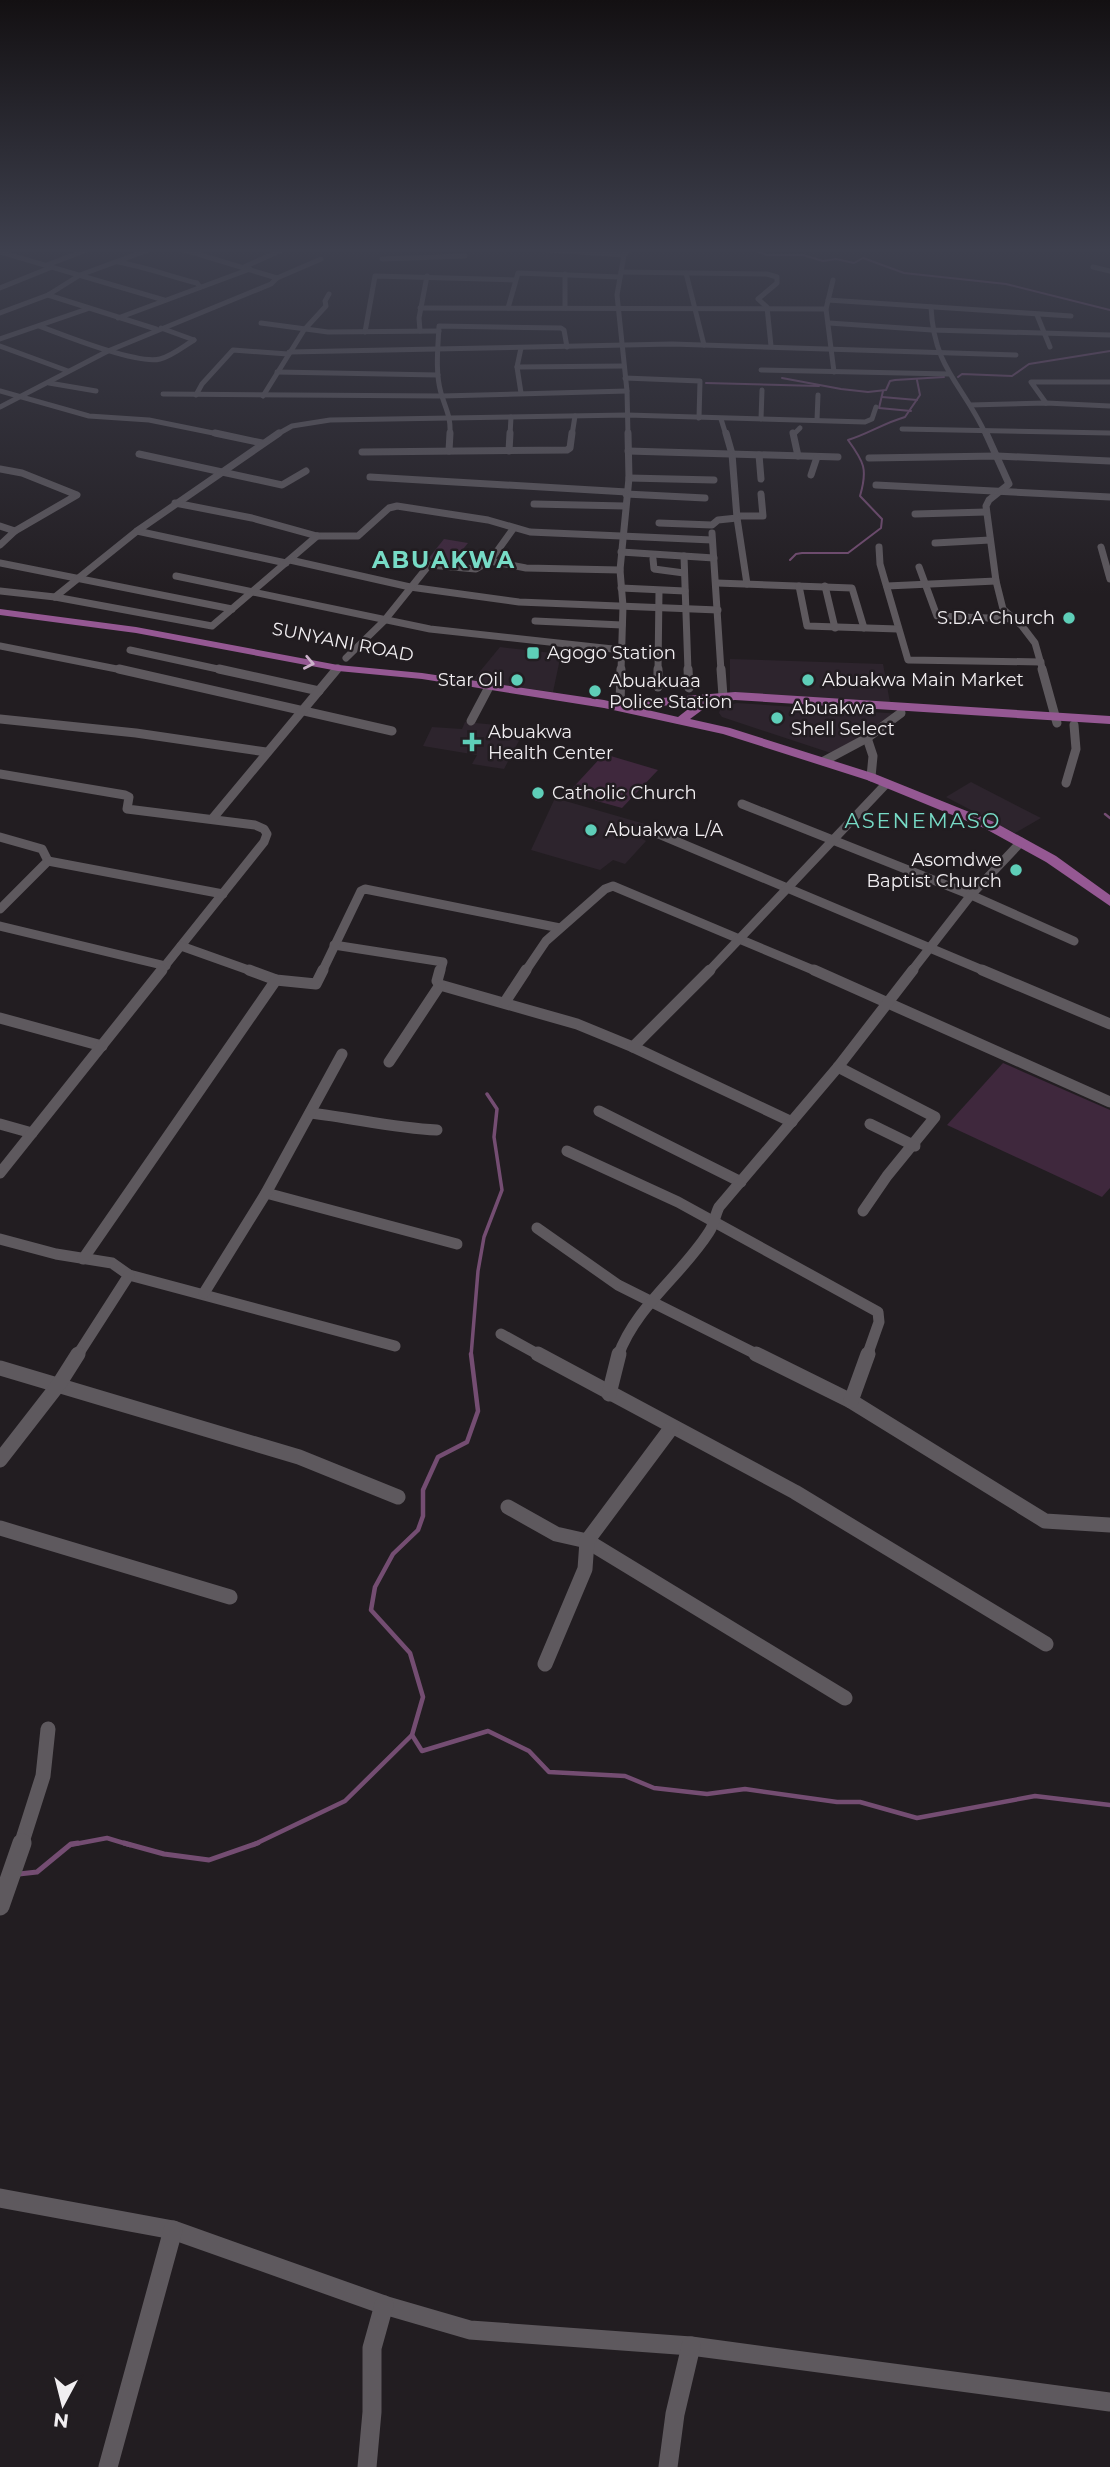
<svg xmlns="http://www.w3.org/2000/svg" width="1110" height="2467" font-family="Montserrat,sans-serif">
<rect width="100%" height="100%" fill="#221d21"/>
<g fill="#2d242d">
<polygon points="500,647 561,654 553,692 472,681"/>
<polygon points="730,659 883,664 891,708 730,697"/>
<polygon points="737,703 902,714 840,756 722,717 719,713 721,707"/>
<polygon points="465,722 497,725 495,732 521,737 504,769 472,764 477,755 423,746 432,727 462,729"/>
<polygon points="971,782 1041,818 1015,833 946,797"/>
<polygon points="555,798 645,824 638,836 646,841 625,864 613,860 600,870 531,850"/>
</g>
<g fill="#3f283d">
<polygon points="444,539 468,543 451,564 428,559"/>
<polygon points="604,754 658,770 622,808 568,793"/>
<polygon points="1003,1063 1110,1110 1110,1188 1102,1197 947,1125"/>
</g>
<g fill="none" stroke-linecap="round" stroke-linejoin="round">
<g stroke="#744d72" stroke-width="2">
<polyline points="735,249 753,250 767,255 803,255 823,261 836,259 854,263 863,258 904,273 1006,284 1110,310"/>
<polyline points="958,377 962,374 1012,376 1029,364 1110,351"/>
<polyline points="782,378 841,389 868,392 886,390 890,381 895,380 944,377"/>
<polyline points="706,383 819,386"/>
<polyline points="883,391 879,408 911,411"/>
<polyline points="882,397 917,400"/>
<path d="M790,560l6,-6 6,-1h46l33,-25 1,-9 -22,-23c8,-27 4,-34 -12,-56 20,-6 36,-17 57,-23l15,-22 -3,-15"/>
</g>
<polyline stroke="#744d72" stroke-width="2.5" points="1105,814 1110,818"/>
<polyline stroke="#744d72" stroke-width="3.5" points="471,1356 478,1271 484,1237 502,1190 494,1137 497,1109 487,1094"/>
<g stroke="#744d72" stroke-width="4.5">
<polyline points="471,1354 478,1411 467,1442 438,1457 423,1490 423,1516 418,1530 393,1554 375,1587 371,1610 410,1653 423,1697 412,1735 422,1751 488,1731 529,1751 549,1772 625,1776 654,1788 707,1794 745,1789 837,1802 860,1802 917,1818 1035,1796 1110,1805"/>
<polyline points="70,1845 107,1838 130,1845"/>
<polyline points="253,1845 345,1801 412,1735"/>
</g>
<g stroke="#744d72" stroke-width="5">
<polyline points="124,1843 164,1854 209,1860 258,1843"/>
<polyline points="19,1874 37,1872 71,1844 78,1843"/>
</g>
<g stroke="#5e595e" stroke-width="5">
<polyline points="181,249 277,278"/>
<polyline points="535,249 624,255"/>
<polyline points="0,252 164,300"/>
<polyline points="382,259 465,256"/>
<path d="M118,262c28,5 51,14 79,21l3,4"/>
<polyline points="47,265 89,249"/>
<polyline points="244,267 284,249"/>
<polyline points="1093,267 1110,271"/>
<polyline points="621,272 767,274 777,277 777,283 758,299 767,307 771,346"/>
<polyline points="686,273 704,345"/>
<polyline points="565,274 565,308"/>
<polyline points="833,280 826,309 834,372"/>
<polyline points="0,288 52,267"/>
<polyline points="48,295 156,329"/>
<polyline points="828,300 1071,316"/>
<path d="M931,307c3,63 32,77 55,128"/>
<polyline points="420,308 826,309"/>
<polyline points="508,308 518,273 620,277"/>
<polyline points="0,313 48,295 80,275 151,249"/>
<polyline points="1037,315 1050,347"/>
<polyline points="118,318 250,269"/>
<polyline points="261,323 328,332 439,331"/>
<polyline points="829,323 932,330 1110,335"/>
<path d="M39,326c24,9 99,39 121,33 12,-3 24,-13 34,-19"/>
<polyline points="161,328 194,340"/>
<polyline points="420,331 419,318 427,276"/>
<polyline points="365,332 375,276 515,280"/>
<polyline points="0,339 87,309"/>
<polyline points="0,346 68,371"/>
<polyline points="521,348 517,367 521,393"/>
<polyline points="289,352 672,344 1016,355"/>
<polyline points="517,367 624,366"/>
<polyline points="761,370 949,374"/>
<polyline points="277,372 438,375"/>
<polyline points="625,378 700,381 699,418"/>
<polyline points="49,383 96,391"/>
<polyline points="0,391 89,416 149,420 223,435"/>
<polyline points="163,394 442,396 627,391"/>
<polyline points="196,395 202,384 233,350 288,354"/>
<polyline points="263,396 304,330 326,306 325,301 329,294"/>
<polyline points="1046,403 1031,382 1110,382"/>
<polyline points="970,405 1046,403 1110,406"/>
<polyline points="0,407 108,351 271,284 277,278 321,259"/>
<polyline points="721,419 726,435"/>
<polyline points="761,419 762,390"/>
<polyline points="817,420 818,395"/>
<polyline points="902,429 1110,433"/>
<polyline points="276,435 292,426 330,420 627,415 865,422 872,419 876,407"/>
<path d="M450,435c1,-19 -4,-25 -9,-42 -6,-21 -3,-46 -2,-67l122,2 3,2 3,17"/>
<polyline points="510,435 511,417"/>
<polyline points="572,435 575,416"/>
<polyline points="628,435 627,391 617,295 624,255 630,249"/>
<polyline points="793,435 800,428"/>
</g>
<g stroke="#5e595e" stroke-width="7">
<polyline points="215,433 262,443"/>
<polyline points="793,433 798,456"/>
<polyline points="986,433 1009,484 989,500 986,506 996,581 1003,609 1022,626 1035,643 1043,671"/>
<polyline points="449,451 450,433"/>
<polyline points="509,451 510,433"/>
<polyline points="628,451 838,457"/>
<polyline points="362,452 567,450 570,448 572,433"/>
<polyline points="139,454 282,485 306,471"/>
<polyline points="759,455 761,479"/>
<polyline points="869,458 997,456 1110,461"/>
<polyline points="0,469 22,473 77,495 15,531"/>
<polyline points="811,475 817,457"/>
<polyline points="370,477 627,492"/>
<polyline points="629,478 714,480"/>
<polyline points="876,485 1110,497"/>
<polyline points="626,494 705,498"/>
<polyline points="175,503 252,518 317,536 358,536 389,508 397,506 488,520 530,532 712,540"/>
<polyline points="534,504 625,506"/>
<polyline points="915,514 986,512"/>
<polyline points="737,516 763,516 761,494"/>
<polyline points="737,518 747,584"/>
<polyline points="659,523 712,525 718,520 737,518 732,454 726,433"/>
<polyline points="0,526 15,531 0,545"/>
<polyline points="137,531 286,563"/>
<polyline points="712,533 721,671"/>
<polyline points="935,543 990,540"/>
<polyline points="879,547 880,564 908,660 1041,662"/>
<polyline points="1101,547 1110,579"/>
<polyline points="621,552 714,558"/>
<polyline points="684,556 688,671"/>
<polyline points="653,559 654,569 684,573"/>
<polyline points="290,560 410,587 519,602 718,610"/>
<polyline points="490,561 513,529"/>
<polyline points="0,563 232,609"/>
<polyline points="919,567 937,616 1014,619"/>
<polyline points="176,576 430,629 622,650"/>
<polyline points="717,583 852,588 864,628"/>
<polyline points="799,586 807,626 898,629"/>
<polyline points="825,586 835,628"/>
<polyline points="887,586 996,581"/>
<polyline points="621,588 685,591"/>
<polyline points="0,591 55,597 212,626 317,536"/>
<polyline points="55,597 137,531 279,433"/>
<polyline points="535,621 622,625"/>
<polyline points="0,646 127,671"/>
<polyline points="130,650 227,671"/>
<polyline points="346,658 384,621 429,565 476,569 490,561 526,568 620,570"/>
<polyline points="335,671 338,668"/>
<polyline points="621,671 623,606 620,570 629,478 628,433"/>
<polyline points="658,671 659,591"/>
</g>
<g stroke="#5e595e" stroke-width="9">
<polyline points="119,669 392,731"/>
<polyline points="219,669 319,691"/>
<polyline points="688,669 689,688"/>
<polyline points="721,669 723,696"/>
<polyline points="1042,669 1057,723"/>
<polyline points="658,687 658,669"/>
<polyline points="620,704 621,669"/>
<polyline points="0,719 136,733 266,752"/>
<polyline points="471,721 489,687"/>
<polyline points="867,738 873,756 871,777"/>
<polyline points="824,761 867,738 901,713"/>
<polyline points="0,774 125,795 129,797 127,809 255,825 264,829 267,834 264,842 160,972"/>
<polyline points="1066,783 1076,749 1074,725"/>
<polyline points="742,804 971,895 1074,941"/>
<polyline points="213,818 337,669"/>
<polyline points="654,832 987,972"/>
<polyline points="0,837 42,849 48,861 0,909"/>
<polyline points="48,861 223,894"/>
<polyline points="0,926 166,966"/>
<polyline points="334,945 443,962 440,972"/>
<polyline points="181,946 254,972"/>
<polyline points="322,972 361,891 365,889 560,928"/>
<polyline points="525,972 546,941 605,889 613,886 818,972"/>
<polyline points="708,972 886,784"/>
<polyline points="911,972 971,895 1021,842"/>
</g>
<g stroke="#5e595e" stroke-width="11">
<polyline points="249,970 276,980 316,984 323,970"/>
<polyline points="440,970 437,981 440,985 577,1024 633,1047 792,1122"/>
<polyline points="814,970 1110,1102"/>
<polyline points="982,970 1110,1024"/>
<polyline points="505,1002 526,970"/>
<polyline points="0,1018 102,1046"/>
<polyline points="633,1047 710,970"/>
<polyline points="389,1062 440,985"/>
<polyline points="838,1067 935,1117 887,1176 863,1211"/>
<polyline points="599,1111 741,1182"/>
<path d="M310,1113c44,5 83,15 127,17"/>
<polyline points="0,1124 32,1133"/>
<polyline points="870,1124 915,1146"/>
<polyline points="567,1151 678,1202 878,1312 879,1322 867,1356"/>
<polyline points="0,1173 162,970"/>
<polyline points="266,1193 457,1244"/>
<polyline points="537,1228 618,1285 760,1356"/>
<polyline points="0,1239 56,1254 112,1263 129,1275 395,1346"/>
<polyline points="83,1259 276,980"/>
<polyline points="204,1293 266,1193 342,1054"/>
<polyline points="501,1334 541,1356"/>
<polyline points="77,1356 129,1275"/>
<path d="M618,1356c18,-50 63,-80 91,-124 5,-7 6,-17 10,-25l119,-140 75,-97"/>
</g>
<g stroke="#5e595e" stroke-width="15">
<polyline points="538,1354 795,1492 1046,1644"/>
<polyline points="756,1354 851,1401 1045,1521 1110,1525"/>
<polyline points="0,1368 299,1457 398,1497"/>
<polyline points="609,1394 619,1354"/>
<polyline points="851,1401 868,1354"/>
<polyline points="0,1460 59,1384 78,1354"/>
<polyline points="508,1507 556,1534 587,1541 845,1698"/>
<polyline points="0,1528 230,1597"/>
<polyline points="545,1664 585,1569 587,1541 672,1427"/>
<polyline points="21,1845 43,1776 48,1729"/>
</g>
<g stroke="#5e595e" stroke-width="19">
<polyline points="0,1906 22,1843"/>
<polyline points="0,2198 173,2230 384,2305 470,2330 691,2346 1110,2402"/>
<polyline points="108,2467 173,2230"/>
<polyline points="367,2467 372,2412 372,2348 384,2305"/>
<polyline points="668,2467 675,2414 691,2346"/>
</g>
<polygon fill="#955893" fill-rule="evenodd" points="0,609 136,627 338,665 422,673 604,700 678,717 696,703 637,708 631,704 637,700 735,692 1110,716 1110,724 735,700 713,702 690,719 730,728 875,774 994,822 1056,856 1110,895 1110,906 1046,862 984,828 867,780 723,734 604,708 422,679 338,671 136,633 0,615"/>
</g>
<defs><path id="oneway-chevron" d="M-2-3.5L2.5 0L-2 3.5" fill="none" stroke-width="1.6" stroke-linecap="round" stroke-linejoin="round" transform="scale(1.75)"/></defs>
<use stroke="#ccb2cb" href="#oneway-chevron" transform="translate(309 663) rotate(11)"/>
<linearGradient id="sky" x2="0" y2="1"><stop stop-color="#131012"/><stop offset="0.42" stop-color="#3e404e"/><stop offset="1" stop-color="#3e404e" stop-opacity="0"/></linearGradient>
<rect width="1110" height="595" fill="url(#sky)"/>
<g fill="#5eceb8" stroke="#221d21" stroke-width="2.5">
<circle cx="1069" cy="618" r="7"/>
<rect x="526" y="646" width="14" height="14" rx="3.5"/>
<circle cx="517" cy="680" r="7"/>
<circle cx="808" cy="680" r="7"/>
<circle cx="595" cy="691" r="7"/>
<circle cx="777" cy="718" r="7"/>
<path d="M468.5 731.5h7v7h7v7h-7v7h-7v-7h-7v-7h7z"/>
<circle cx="538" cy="793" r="7"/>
<circle cx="591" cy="830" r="7"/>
<circle cx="1016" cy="870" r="7"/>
</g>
<g text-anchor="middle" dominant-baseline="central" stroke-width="5" stroke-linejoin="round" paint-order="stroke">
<g font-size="18" fill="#f1eef1" stroke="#221d21" text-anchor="start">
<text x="1055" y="618" text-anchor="end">S.D.A Church</text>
<text x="547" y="653">Agogo Station</text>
<text x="503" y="680" text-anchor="end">Star Oil</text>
<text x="822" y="680">Abuakwa Main Market</text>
<text x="609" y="681">Abuakuaa<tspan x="609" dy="21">Police Station</tspan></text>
<text x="791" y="708">Abuakwa<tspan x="791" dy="21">Shell Select</tspan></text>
<text x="488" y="732">Abuakwa<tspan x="488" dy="21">Health Center</tspan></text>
<text x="552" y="793">Catholic Church</text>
<text x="605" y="830">Abuakwa L/A</text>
<text x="1002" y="860" text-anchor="end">Asomdwe<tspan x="1002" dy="21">Baptist Church</tspan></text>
</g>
<g font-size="18" fill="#f1eef1" stroke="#221d21">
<text transform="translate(343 642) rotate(11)">SUNYANI ROAD</text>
</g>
<g font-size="21" letter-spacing="2" fill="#77dbc6" stroke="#221d21">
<text x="923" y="820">ASENEMASO</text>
</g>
<g font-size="23" font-weight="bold" letter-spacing="2" fill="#77dbc6" stroke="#221d21">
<text x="444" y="560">ABUAKWA</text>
</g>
</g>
<g transform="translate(63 2404) rotate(187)" stroke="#221d21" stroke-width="5" paint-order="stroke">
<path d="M0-5L12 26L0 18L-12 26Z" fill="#f1eef1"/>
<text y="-10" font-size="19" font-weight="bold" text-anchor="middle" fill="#f1eef1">N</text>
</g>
</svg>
